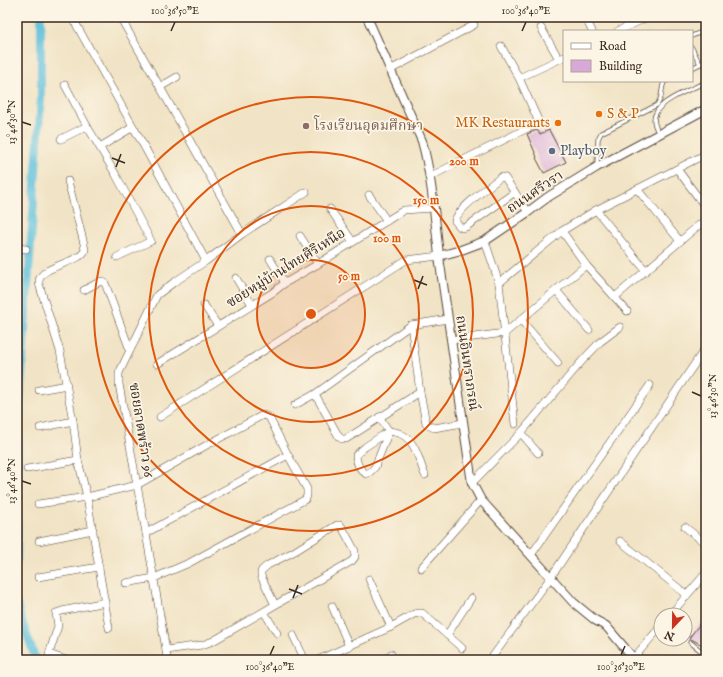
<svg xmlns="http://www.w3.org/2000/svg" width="723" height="677" font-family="'IM FELL English','Noto Serif Thai',serif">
<rect width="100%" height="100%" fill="#fcf5e5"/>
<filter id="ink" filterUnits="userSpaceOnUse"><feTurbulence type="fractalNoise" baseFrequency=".025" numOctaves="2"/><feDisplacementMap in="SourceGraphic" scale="8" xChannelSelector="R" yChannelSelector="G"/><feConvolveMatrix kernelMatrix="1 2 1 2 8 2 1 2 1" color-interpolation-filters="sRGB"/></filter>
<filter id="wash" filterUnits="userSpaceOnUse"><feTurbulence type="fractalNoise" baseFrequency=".012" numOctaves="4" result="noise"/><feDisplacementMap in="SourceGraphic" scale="16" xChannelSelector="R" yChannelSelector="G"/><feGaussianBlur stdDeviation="0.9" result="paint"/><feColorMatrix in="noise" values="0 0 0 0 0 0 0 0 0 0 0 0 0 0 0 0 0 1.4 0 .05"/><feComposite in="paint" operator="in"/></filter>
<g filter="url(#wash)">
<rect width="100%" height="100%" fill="#f1e3c5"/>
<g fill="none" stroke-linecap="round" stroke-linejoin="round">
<g stroke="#5ec1dc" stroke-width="8">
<polyline points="17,559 18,443 21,385 41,99 41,17"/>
<polyline points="17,605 19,613 36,660"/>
</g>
</g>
<g id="blocks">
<g fill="#d8a8d9">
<polygon points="537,130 540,134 549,130 566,162 544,173 536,158 537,157 527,134"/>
<polygon points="706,616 706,647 689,638"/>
</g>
</g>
</g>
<g filter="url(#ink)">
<use href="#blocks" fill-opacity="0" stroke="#564637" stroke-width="1"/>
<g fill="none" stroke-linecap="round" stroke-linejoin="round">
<g stroke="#564637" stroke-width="5">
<g id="service">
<polyline points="692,36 701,32 706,40"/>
<polyline points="692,48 700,64"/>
<polyline points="692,68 706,61"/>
<path d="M659,134c-4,-7 -7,-14 -3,-21 5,-13 38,-25 50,-31"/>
<path d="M597,166l1,-27 3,-6 56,-28c7,-10 3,-13 7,-23l2,-1"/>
<polyline points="690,642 706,655"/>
</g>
</g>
<g stroke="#564637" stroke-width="8">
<g id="minor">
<polyline points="72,17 145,148 206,261"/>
<polyline points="120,17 160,87 242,234"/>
<polyline points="585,17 592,31"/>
<polyline points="541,28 559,59"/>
<polyline points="618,31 648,17"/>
<polyline points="390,70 474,25"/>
<polyline points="519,78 564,57"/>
<polyline points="65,85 87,126 116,175 151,241 117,257"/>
<polyline points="160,87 177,77"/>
<polyline points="61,139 87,126"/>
<polyline points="100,147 133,127"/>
<polyline points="677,169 706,208"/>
<polyline points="429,177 536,124 538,120 519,78 501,46"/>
<path d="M68,181l16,63c0,1 1,6 1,6 -4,13 -44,15 -46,31 0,2 0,4 1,6l20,64 13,70 5,39 9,37 22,131"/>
<polyline points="637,189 680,241"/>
<path d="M515,192l-49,35 -3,1 -3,-1 -5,-6c2,-12 36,-36 46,-44l4,1 23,34"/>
<polyline points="369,195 387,221"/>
<polyline points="330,209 353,242"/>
<polyline points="596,210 646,271"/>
<polyline points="562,231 586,265 627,311"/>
<polyline points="300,236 318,264"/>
<polyline points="485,241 499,283 515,424"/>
<polyline points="17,248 26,249"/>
<polyline points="270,259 285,283"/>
<polyline points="236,278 252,305"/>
<polyline points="499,283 562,231 596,210 706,154"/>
<polyline points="84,290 101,281 105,283 130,350"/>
<polyline points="556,290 589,330"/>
<polyline points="615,297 706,219"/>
<polyline points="204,305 218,326"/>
<polyline points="521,320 558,363"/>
<polyline points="411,325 420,392 426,423 430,426 434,428 463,423"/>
<polyline points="451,340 505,333 586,265"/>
<polyline points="157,364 272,293 285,283 318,264 404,210 434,208"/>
<polyline points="39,390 67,385"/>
<polyline points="420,392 346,439 342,439 339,437 315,394 411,325 448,319"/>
<polyline points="295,405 315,394"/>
<polyline points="160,417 406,260 439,256"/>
<path d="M379,417l10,14c4,1 9,1 12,3 15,7 18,27 24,41"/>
<polyline points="40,428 73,421"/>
<path d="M389,431l-14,36 -5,5 -4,2c-7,-5 -10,-11 -10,-19l9,-8z"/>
<polyline points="521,433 582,361 600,342 620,327"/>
<polyline points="27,469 78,460"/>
<polyline points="472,483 521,433 538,453"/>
<polyline points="38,504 87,497 137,485 205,446 263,415 269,417 288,455 307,489 307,495 306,499 189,563 154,578 126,583"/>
<polyline points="685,527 706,544"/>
<polyline points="146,533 288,455"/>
<polyline points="39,541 93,530"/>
<polyline points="620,541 687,595"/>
<polyline points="531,555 650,385"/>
<polyline points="421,568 481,500"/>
<polyline points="38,577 99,567"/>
<polyline points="369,579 391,627"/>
<polyline points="332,606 349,646"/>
<polyline points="264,612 277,633"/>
<polyline points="670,615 706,573"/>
<polyline points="293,635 305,660"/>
<polyline points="447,635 471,598"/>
<polyline points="166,650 202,645 213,641 275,605 352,561 355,557 355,551 342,527 340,525 337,525 295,551 268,565 262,570 261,572 261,576 275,605"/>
<polyline points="66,660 49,654 58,626 56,613 62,611 105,602"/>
<polyline points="167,660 166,650 146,533 137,485 119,384 119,373 157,295 173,283 206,261 242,234 306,192"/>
<polyline points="318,660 391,627 414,614 419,613 422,613 462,648"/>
<polyline points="385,660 391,654"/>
<polyline points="490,660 551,577 706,347"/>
<polyline points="632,660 661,626"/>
</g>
</g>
<g stroke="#564637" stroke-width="10">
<g id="tertiary">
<path d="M367,17l55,124c11,40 13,82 18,123 10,73 21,146 32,219l9,17 92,102 22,18 11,6 29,34"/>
<polyline points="439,256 461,250 485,241 528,212 548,197 597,167 706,109"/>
</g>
</g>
<use href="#service" stroke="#fff" stroke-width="3.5"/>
<use href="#minor" stroke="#fff" stroke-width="7"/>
<use href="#tertiary" stroke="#fff" stroke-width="8"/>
</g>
</g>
<path fill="none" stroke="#3b2a1e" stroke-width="1.5" d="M171,31l4,-9M522,31l4,-9M22,122l9,3M112,158l13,5M116,167l5,-13M414,280l13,5M418,289l5,-13M692,392l9,4M22,481l9,3M289,589l13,5M293,598l5,-13M270,655l4,-9M621,655l4,-9"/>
<circle cx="311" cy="314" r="54" fill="#df570d" fill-opacity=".12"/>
<g fill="none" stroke="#df570d" stroke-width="2">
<circle cx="311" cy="314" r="54"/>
<circle cx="311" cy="314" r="108"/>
<circle cx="311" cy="314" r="162"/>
<circle cx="311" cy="314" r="217"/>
</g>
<g fill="#e8710a" stroke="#fcf5e5" stroke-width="1.5">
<circle cx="599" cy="114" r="4"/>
<circle cx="558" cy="123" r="4"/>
</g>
<circle fill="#8d6e63" stroke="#fcf5e5" stroke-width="1.5" cx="306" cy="126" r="4"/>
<circle fill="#5c6f8a" stroke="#fcf5e5" stroke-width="1.5" cx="552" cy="151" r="4"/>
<g text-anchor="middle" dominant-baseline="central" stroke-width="3.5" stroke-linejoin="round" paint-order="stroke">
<g font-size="14" fill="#c56008" stroke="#fcf5e5" text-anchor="start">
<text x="607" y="114">S &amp; P</text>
<text x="550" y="123" text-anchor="end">MK Restaurants</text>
</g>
<g font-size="14" fill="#785e54" stroke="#fcf5e5" text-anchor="start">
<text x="314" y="126">โรงเรียนอุดมศึกษา</text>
</g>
<g font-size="14" fill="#4e5e75" stroke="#fcf5e5" text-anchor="start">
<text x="560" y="151">Playboy</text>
</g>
<g font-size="14" fill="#3b2a1e" stroke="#fcf5e5">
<text transform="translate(535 192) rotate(-34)">ถนนศรีวรา</text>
<text transform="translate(286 268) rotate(-32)">ซอยหมู่บ้านไทยศิริเหนือ</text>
<text transform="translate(467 363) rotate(82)">ถนนอินทราภรณ์</text>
<text transform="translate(141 430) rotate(81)">ซอยลาดพร้าว 96</text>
</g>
</g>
<circle cx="311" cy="314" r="6" fill="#df570d" stroke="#fcf5e5" stroke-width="2"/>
<g font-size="12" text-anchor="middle" font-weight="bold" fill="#df570d" stroke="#fcf5e5" stroke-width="3.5" stroke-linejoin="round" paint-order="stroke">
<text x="464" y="165">200 m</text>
<text x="426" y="204">150 m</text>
<text x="387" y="242">100 m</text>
<text x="349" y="280">50 m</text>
</g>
<rect width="723" height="677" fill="none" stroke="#fcf5e5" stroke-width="44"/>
<rect x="563" y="30" width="130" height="52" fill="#fcf5e5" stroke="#afa495"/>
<rect x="571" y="43" width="20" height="6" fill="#ffffff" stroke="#afa495"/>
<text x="599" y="50" font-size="12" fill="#3b2a1e">Road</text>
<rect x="571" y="60" width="20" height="12" fill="#d8a8d9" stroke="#afa495"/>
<text x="599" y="70" font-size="12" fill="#3b2a1e">Building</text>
<g transform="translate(673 627) rotate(202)"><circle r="19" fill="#fcf5e5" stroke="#afa495"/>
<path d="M0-3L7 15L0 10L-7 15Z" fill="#c8321e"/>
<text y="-6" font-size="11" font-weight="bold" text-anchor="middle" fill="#3b2a1e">N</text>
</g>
<rect x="22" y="22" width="679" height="633" fill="none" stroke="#3b2a1e" stroke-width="1.5"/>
<g font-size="10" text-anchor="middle" fill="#3b2a1e">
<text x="175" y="14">100°36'50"E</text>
<text x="526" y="14">100°36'40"E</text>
<text transform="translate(11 122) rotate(-90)" y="4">13°46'30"N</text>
<text transform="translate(712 396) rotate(-90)" y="4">13°46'30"N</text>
<text transform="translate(11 481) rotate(-90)" y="4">13°46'40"N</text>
<text x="270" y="670">100°36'40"E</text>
<text x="621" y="670">100°36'30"E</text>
</g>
</svg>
